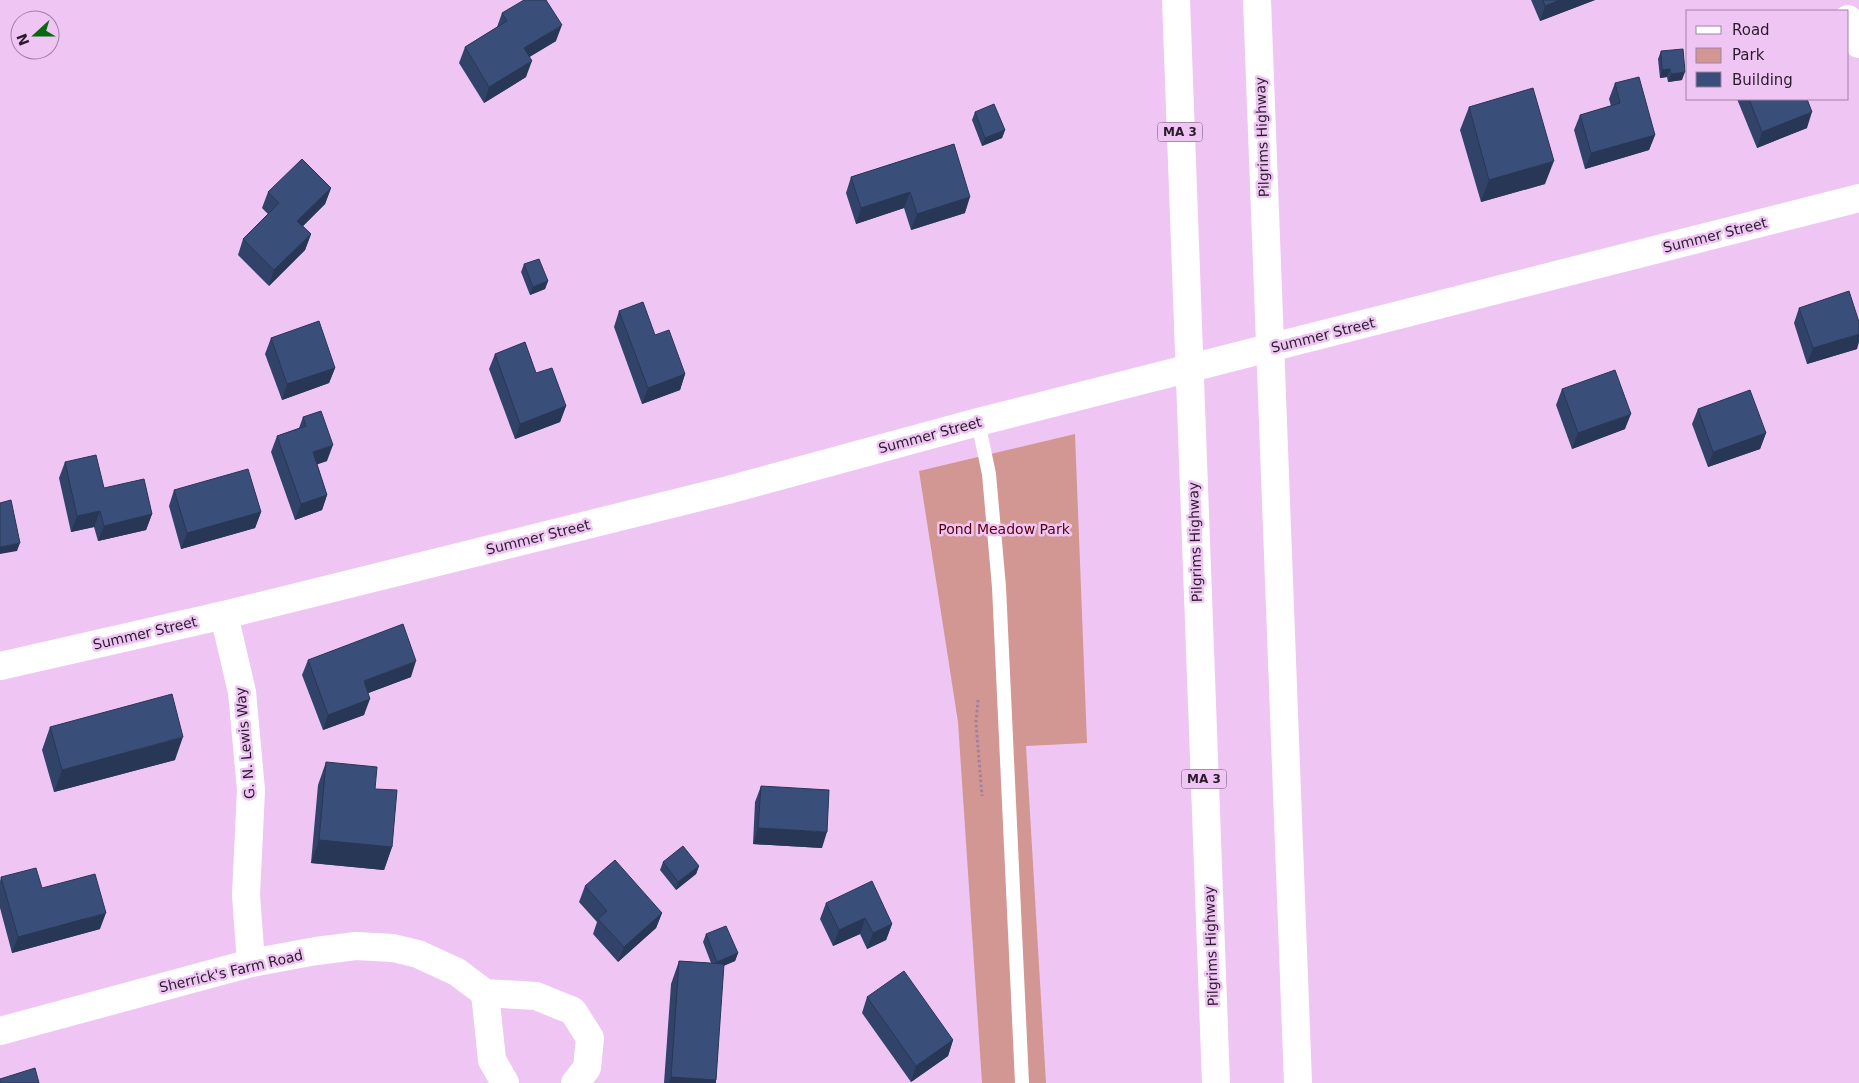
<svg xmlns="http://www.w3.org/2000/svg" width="1859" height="1083" font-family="'DejaVu Sans',sans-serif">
<rect width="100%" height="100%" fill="#efc6f3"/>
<polygon fill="#d29793" points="1075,434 1087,743 1026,746 1046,1083 982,1083 958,722 919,471"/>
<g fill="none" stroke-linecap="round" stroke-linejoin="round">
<polyline stroke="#9f80a2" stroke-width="3" stroke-dasharray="2.5 2.5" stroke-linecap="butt" points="978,700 976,723 982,796"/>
<polyline stroke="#fff" stroke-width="14" points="978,422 989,474 999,587 1022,1083"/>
<g stroke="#fff" stroke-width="28">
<polyline points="1848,19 1859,44"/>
<polyline points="224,615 242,692 251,790 246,895 251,963"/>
<polyline points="485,993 492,1060 505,1083"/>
<polyline points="0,1031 251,963 316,951 356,946 393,948 418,954 457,972 485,993 536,996 573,1011 590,1038 587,1068 575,1083"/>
</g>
<polyline stroke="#fff" stroke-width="28" points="0,666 224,615 728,490 978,422 1859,198"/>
<g stroke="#fff" stroke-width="28">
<polyline points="1176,0 1216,1083"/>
<polyline points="1257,0 1298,1083"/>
</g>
</g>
<g fill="#314368">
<polygon points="1531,0 1595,0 1540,21"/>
<polygon points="502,13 556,41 529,57 526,77 484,103 459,63 465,47 497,27"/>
<polygon points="1661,51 1682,80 1668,82 1667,77 1660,78 1658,59"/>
<polygon points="1615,83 1655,135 1649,150 1585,169 1574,130 1580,115 1611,106 1609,99"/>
<polygon points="1737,99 1807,99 1807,128 1757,148"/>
<polygon points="1469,107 1545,184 1481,202 1460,130"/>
<polygon points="975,112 1005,130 1002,138 982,146 972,120"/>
<polygon points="954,144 965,213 911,230 904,208 856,224 846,193 851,177"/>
<polygon points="331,188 325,204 303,226 311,234 305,250 269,286 238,255 243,239 268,214 262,208 268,192"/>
<polygon points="524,264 548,281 545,289 530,295 521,272"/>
<polygon points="1799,308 1857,349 1807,364 1794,323"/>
<polygon points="619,311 655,335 685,374 680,390 642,404 614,327"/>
<polygon points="271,338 335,368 329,383 282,400 265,354"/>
<polygon points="495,354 536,373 566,406 560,422 515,439 489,369"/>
<polygon points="1562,389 1625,429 1572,449 1556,405"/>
<polygon points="1698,409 1766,433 1760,449 1708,467 1692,424"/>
<polygon points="303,417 327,461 317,464 327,495 322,510 295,520 271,452 277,436 299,428"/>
<polygon points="65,462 104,488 152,514 146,530 98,541 94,527 71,532 59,478"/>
<polygon points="174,490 261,512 255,528 181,549 169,506"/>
<polygon points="308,660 411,677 368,693 364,715 323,730 302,675"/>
<polygon points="50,727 175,760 54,792 42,750"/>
<polygon points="326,762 375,789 392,847 384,870 311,863 318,785"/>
<polygon points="761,786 822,848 753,844 755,802"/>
<polygon points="663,862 699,866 696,874 676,890 660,870"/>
<polygon points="1,877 42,888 100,929 12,953 0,908 0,881"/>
<polygon points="585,886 662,913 656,928 618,962 593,934 597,922 579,902"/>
<polygon points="826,903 892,924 886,940 867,949 860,934 833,946 820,919"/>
<polygon points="706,934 738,953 735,961 723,966 716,1080 716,1083 664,1083 671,984 679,961 711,963 703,942"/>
<polygon points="867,997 953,1040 948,1056 911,1082 862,1013"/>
</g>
<g fill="#283755">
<polygon points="1560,0 1595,0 1540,21 1545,6"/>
<polygon points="562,25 556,41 518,64 524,48"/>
<polygon points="532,61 526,77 484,103 489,87"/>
<polygon points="1670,69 1667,77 1660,78 1662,70"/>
<polygon points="1685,72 1682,80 1668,82 1671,74"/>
<polygon points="1812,112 1807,128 1757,148 1762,132"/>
<polygon points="1005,130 1002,138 982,146 985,138"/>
<polygon points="1655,135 1649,150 1585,169 1591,153"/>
<polygon points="1554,161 1545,184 1481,202 1489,180"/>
<polygon points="331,188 325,204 292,237 297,221"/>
<polygon points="910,192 904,208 856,224 861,208"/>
<polygon points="970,197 965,213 911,230 917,214"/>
<polygon points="311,234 305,250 269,286 274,270"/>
<polygon points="548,281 545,289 530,295 533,287"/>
<polygon points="1859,334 1859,342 1857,349 1807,364 1813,348"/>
<polygon points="335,368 329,383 282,400 287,384"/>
<polygon points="685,374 680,390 642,404 648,388"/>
<polygon points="566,406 560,422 515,439 520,424"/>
<polygon points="1631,414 1625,429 1572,449 1578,433"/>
<polygon points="1766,433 1760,449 1708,467 1713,452"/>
<polygon points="333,445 327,461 307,468 313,452"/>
<polygon points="327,495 322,510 295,520 301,504"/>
<polygon points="100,511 94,527 71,532 77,516"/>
<polygon points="261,512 255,528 181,549 187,533"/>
<polygon points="152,514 146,530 98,541 104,526"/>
<polygon points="20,543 17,551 0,554 0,547"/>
<polygon points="416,661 411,677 358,697 364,681"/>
<polygon points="370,699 364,715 323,730 328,715"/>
<polygon points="183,737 175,760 54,792 62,770"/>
<polygon points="758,828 827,832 822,848 753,844"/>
<polygon points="319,840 392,847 384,870 311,863"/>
<polygon points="699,866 696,874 676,890 678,882"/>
<polygon points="106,913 100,929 12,953 18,937"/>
<polygon points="662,913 656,928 618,962 624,947"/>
<polygon points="865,918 860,934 833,946 839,930"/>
<polygon points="892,924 886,940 867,949 873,933"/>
<polygon points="738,953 735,961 714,970 717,962"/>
<polygon points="953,1040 948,1056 911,1082 916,1066"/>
<polygon points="671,1077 716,1080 716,1083 669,1083"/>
</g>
<g fill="#394e79" stroke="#283755">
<polygon points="524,0 546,0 562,25 524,48 532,61 489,87 465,47 507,21 502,13"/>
<polygon points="1543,0 1560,0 1545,6"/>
<polygon points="1683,49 1685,72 1671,74 1670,69 1662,70 1661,51"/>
<polygon points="1639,77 1655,135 1591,153 1580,115 1620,103 1615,83"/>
<polygon points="1533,88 1554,161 1489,180 1469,107"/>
<polygon points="1749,99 1807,99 1812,112 1762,132"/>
<polygon points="994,104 1005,130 985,138 975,112"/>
<polygon points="954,144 970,197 917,214 910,192 861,208 851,177"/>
<polygon points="302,159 331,188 297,221 311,234 274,270 243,239 279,203 268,192"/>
<polygon points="539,259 548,281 533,287 524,264"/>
<polygon points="1849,291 1859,322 1859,334 1813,348 1799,308"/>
<polygon points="643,302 655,335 669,330 685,374 648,388 619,311"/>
<polygon points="319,321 335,368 287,384 271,338"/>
<polygon points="525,342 536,373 552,368 566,406 520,424 495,354"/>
<polygon points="1615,370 1631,414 1578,433 1562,389"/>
<polygon points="1750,390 1766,433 1713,452 1698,409"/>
<polygon points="321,411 333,445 313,452 327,495 301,504 277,436 306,426 303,417"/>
<polygon points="96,455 104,488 144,479 152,514 104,526 100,511 77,516 65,462"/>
<polygon points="248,469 261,512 187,533 174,490"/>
<polygon points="11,500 20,543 0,547 0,503"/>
<polygon points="403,624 416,661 364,681 370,699 328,715 308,660"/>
<polygon points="172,694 183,737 62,770 50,727"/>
<polygon points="326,762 377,767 375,789 397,790 392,847 319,840"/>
<polygon points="761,786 829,790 827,832 758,828"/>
<polygon points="683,846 699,866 678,882 663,862"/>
<polygon points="615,860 662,913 624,947 598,919 607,911 585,886"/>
<polygon points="36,868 42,888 95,874 106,913 18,937 1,877"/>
<polygon points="872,881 892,924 873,933 865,918 839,930 826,903"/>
<polygon points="726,926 738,953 717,962 706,934"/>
<polygon points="679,961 724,964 716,1080 671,1077"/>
<polygon points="904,971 953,1040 916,1066 867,997"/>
<polygon points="35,1068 39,1083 0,1083 0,1079"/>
</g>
<g text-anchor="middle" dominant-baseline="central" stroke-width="5" stroke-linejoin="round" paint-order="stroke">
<g fill="#efc6f3" stroke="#654e68" stroke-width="1">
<rect x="1157.5" y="122.5" width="45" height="19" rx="4"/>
<rect x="1181.5" y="769.5" width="45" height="19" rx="4"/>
</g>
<g font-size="12" font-weight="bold" fill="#2a1b2c">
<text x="1180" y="132">MA 3</text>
<text x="1204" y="779">MA 3</text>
</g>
<g font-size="14" fill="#2a1b2c" stroke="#efc6f3">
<text transform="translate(1262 137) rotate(-92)">Pilgrims Highway</text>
<text transform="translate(1715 235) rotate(-14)">Summer Street</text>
<text transform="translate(1323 335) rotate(-14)">Summer Street</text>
<text transform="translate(930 435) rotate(-15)">Summer Street</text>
<text transform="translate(538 537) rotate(-14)">Summer Street</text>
<text transform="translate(1195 542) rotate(-92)">Pilgrims Highway</text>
<text transform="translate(145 633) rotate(-13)">Summer Street</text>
<text transform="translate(245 743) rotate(-95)">G. N. Lewis Way</text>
<text transform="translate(1211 946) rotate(-92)">Pilgrims Highway</text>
<text transform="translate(231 971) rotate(-13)">Sherrick's Farm Road</text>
</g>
<g font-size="14" fill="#5b000a" stroke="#efc6f3">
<text x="1004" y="529">Pond Meadow Park</text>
</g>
</g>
<rect x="1686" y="10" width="162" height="90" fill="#efc6f3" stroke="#a082a3"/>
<rect x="1696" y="26" width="25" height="8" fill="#ffffff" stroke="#a082a3"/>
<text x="1732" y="35" font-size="15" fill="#2a1b2c">Road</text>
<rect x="1696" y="48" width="25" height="15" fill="#d29793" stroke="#a082a3"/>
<text x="1732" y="60" font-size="15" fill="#2a1b2c">Park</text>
<rect x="1696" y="72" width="25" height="15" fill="#394e79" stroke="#a082a3"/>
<text x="1732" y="85" font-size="15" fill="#2a1b2c">Building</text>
<g transform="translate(35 35) rotate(249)"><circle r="24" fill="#efc6f3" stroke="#a082a3"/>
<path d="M0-4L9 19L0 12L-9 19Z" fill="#076812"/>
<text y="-8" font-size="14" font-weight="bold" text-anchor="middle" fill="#2a1b2c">N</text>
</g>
</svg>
